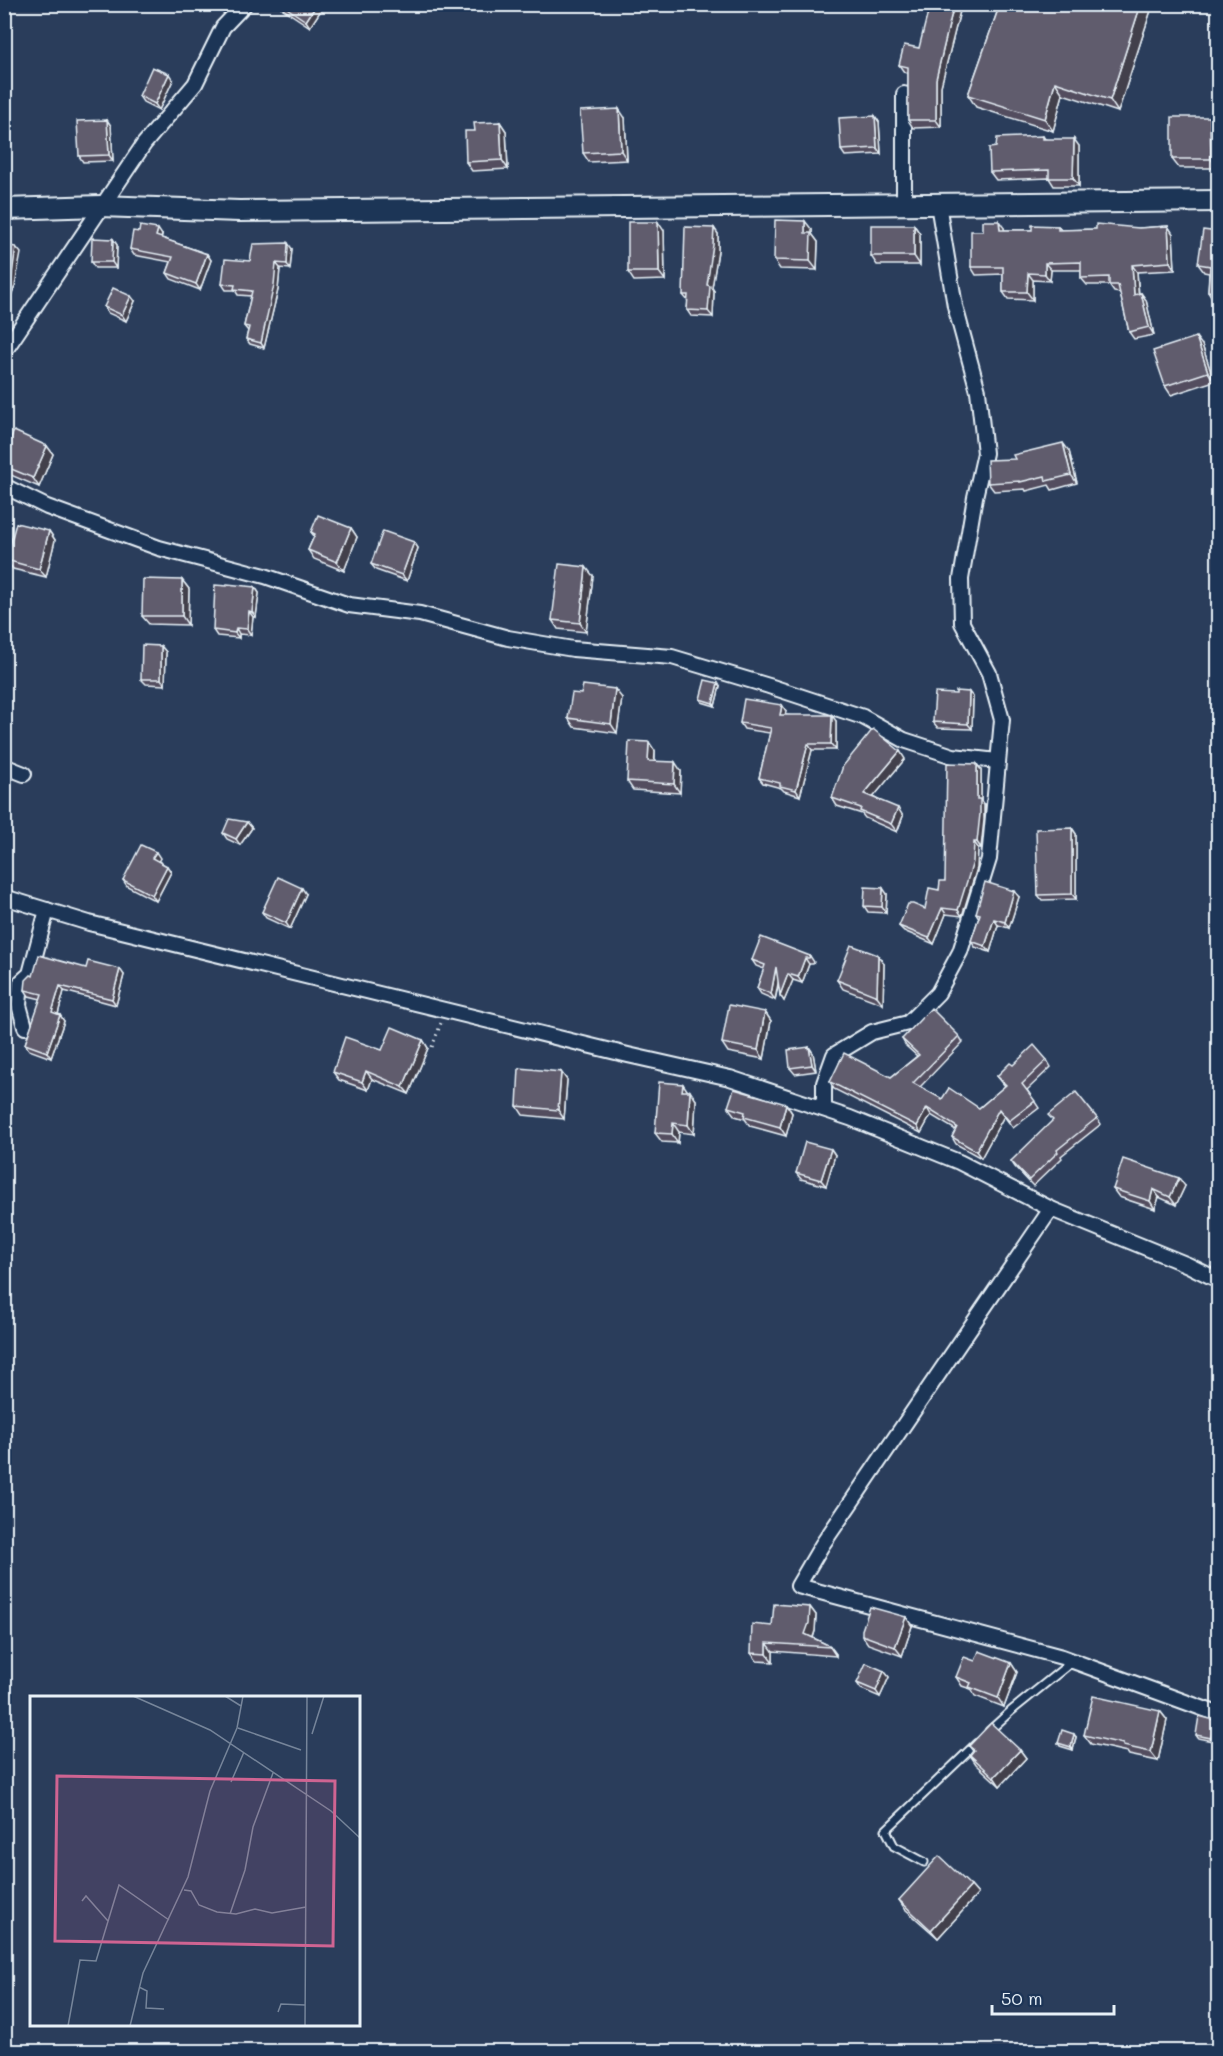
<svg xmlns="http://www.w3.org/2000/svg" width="1223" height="2056" font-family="Mali,sans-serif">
<rect width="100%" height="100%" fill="#2a3d5b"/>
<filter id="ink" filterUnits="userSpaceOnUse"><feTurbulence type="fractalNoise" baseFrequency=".0167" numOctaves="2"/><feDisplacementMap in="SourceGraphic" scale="12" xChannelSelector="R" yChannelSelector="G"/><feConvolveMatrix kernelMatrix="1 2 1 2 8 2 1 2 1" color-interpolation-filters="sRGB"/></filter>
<g filter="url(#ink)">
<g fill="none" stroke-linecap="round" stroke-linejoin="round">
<g stroke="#e8f1f8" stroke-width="11">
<g id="lane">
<polyline points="989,1731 1011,1711 1073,1661"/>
<polyline points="924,1862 894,1846 886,1830 977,1743"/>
</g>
</g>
<g stroke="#e8f1f8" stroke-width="18">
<g id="street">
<polyline points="904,205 904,94"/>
<polyline points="4,352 144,144 195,84 223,27 245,4"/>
<polyline points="4,486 47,507 159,548 265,576 349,605 420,614 508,638 573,649 672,657 769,686 863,717 904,740 953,756 997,761"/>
<polyline points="4,766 24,774"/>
<polyline points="4,897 89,923 628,1055 730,1078 850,1118 959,1162 1051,1209 1188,1265 1218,1280"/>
<polyline points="25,1027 19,1005 21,982 30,974 47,910"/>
<polyline points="824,1109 824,1083 834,1055 872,1032 908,1023 938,993 960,952 989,859 1002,720 989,673 962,623 961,579 975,497 985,453 978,391 955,306 938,204"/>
<polyline points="1051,1209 822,1545 798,1586 1062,1657 1218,1714"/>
</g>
</g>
<g stroke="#e8f1f8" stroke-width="24">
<polyline id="secondary" points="4,209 101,206 239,211 1218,201"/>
</g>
<polyline stroke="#e8f1f8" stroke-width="3" stroke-dasharray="1.5 4.5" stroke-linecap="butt" points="432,1047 441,1023"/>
<use href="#lane" stroke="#1d3557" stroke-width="7"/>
<use href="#street" stroke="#1d3557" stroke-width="14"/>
<use href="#secondary" stroke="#1d3557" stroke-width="20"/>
</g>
<g fill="#534e5e" stroke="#e8f1f8" stroke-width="1.5">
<polygon points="279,4 325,4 310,27 280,7"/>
<polygon points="954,4 960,11 941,86 941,127 913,128 908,120 908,73 904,72 899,65 919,48"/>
<polygon points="1000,4 1153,4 1118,112 1063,94 1053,131 976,107 968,95"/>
<polygon points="173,80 159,110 143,102 139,96"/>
<polygon points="875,116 879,122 881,154 845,156 841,150"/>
<polygon points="625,118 627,160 589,162 583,153"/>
<polygon points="107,120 111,126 113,161 83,162 79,156"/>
<polygon points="500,122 506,131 508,169 472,171 466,162 475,131"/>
<polygon points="1217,126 1217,168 1179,168 1172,159"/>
<polygon points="1043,136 1045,139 1079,146 1079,186 1054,186 1049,178 996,180 990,172 996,147"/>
<polygon points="914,225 920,234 920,265 877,265 871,256"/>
<polygon points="1058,226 1061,230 1139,228 1168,226 1173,234 1175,270 1137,272 1139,294 1141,293 1146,300 1154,335 1134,339 1129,332 1120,293 1114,292 1109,285 1087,285 1081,278 1081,270 1051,270 1050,281 1033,280 1033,300 1008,299 1003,292 1003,274 976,275 971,267 983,231 1004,228 1004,230 1032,230"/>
<polygon points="714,228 718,234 718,251 712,288 714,291 713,317 691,316 687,310 688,301 683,295"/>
<polygon points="812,230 812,234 818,242 817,270 780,269 774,260"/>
<polygon points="664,231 665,280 634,281 628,272"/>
<polygon points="1218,232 1218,300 1213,299 1208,291 1209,273 1204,272 1198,264"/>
<polygon points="162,235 161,238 207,254 211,260 200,290 171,279 167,273 171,262 134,255 130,249"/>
<polygon points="113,239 117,245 116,268 95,268 91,262"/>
<polygon points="292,249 290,269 280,268 278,290 264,348 250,344 246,339 248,331 244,326 251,296 238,295 235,290 226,290 222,284"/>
<polygon points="135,301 126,321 108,313 104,307"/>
<polygon points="1202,345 1214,381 1171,395 1165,386"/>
<polygon points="47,446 53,454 39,487 6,473 4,470 4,453"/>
<polygon points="1069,451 1077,483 1052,490 1049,485 1026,491 1025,489 994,491 988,483 1015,459"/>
<polygon points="351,528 357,537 344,571 314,559 308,550 314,536 311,532"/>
<polygon points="49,531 55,540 46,577 13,569 6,560"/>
<polygon points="414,542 418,548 407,581 376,570 371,564"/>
<polygon points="593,576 586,632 558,629 552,620"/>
<polygon points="182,580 189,589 188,625 149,624 142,616"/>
<polygon points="255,587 259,593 256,617 253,617 251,635 239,634 239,638 217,636 213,630"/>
<polygon points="161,646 166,652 165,685 146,684 141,679"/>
<polygon points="720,686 715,706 702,702 700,699"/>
<polygon points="973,697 972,729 938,728 933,722"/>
<polygon points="622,698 617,733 574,727 568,718"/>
<polygon points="782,705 786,711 785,715 836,721 836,750 812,750 800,796 784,791 781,788 763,783 759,778 770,733 744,729 740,723"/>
<polygon points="655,751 655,761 681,771 680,793 633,790 627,781"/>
<polygon points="905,759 873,797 903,816 897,832 865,818 862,814 837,806 832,798"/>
<polygon points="981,770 981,801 984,805 984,820 981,848 978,848 977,868 962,916 946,914 934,944 904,931 899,926 925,909 945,881"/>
<polygon points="247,822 252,828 240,845 227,839 223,833"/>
<polygon points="1072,828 1076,834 1076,899 1042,900 1038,895"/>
<polygon points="160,858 158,861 167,866 171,872 156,901 127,886 123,880"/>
<polygon points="306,894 290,929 266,918 262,912"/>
<polygon points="887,894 886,913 868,912 864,906"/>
<polygon points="1019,897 1009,928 998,925 990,952 975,947 971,941 979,918 976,913"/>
<polygon points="810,956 814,962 813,964 809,964 802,983 793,980 784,1001 780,995 779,983 775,1000 761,994 757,988 764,969 756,966 752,960"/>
<polygon points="884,964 883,1004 843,989 837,980"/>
<polygon points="86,968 124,975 116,1005 64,991 58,1014 60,1015 64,1021 51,1058 29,1050 25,1044 41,999 29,996 25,990 33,976"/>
<polygon points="765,1012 771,1021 764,1059 728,1052 722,1043"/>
<polygon points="959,1036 963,1042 920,1087 942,1099 979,1108 1005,1086 997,1076 1013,1065 1047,1060 1051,1067 1027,1090 1039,1108 1013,1128 1004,1116 981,1158 956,1144 952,1137 956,1130 931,1115 921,1133 834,1089 830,1082 891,1077 917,1056 906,1046 902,1039"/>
<polygon points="423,1040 428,1048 409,1094 372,1079 368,1090 339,1080 333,1072 382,1050"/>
<polygon points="809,1047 813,1053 816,1071 795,1074 790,1068"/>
<polygon points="561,1072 567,1080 564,1119 523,1115 517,1106"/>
<polygon points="688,1091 696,1100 694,1134 679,1132 678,1143 662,1142 655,1133"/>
<polygon points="786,1104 792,1113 786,1136 750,1126 745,1119 735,1116 728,1107"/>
<polygon points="1097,1118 1101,1124 1061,1156 1062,1158 1033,1186 1015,1167 1011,1161"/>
<polygon points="831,1149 835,1155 826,1186 801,1179 796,1173"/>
<polygon points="1185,1186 1176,1205 1159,1197 1155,1209 1119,1197 1113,1189"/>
<polygon points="810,1607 816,1615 815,1631 813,1638 830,1646 836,1654 836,1656 773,1651 773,1662 757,1661 751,1653 772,1626"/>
<polygon points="906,1617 912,1626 902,1656 868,1644 862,1635"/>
<polygon points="1011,1663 1017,1672 1004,1707 975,1696 971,1689 962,1686 956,1677"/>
<polygon points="884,1671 889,1677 880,1697 861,1689 857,1683"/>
<polygon points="1160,1711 1167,1720 1158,1761 1129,1755 1127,1752 1091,1744 1084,1735"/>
<polygon points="1214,1720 1216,1723 1213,1741 1198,1738 1196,1735"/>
<polygon points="1076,1737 1073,1750 1060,1746 1058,1743"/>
<polygon points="969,1746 1020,1750 1026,1758 1000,1786 976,1764 970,1755 973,1751"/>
<polygon points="971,1886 978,1894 938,1938 905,1909 899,1900"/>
</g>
<g fill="#43404c" stroke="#e8f1f8" stroke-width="1.5">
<polygon points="317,4 325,4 310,27 306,21"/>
<polygon points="954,4 960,11 941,86 941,127 936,120 936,79"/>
<polygon points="1141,4 1153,4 1118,112 1110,100"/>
<polygon points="169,74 173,80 159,110 155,104"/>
<polygon points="1055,82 1063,94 1053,131 1045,119"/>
<polygon points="619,109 625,118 627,160 621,151"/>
<polygon points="875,116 879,122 881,154 877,148"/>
<polygon points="1210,117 1217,126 1217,168 1211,159"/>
<polygon points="107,120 111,126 113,161 109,155"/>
<polygon points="500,122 506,131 508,169 502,160"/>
<polygon points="1074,139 1079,146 1079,186 1073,178"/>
<polygon points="805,221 812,230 812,234 818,242 817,270 810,261 805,233"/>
<polygon points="999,221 1004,228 1005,237 1000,230"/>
<polygon points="658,222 664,231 665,280 659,272"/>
<polygon points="914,225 920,234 920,265 914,256"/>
<polygon points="1168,226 1173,234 1175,270 1170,262"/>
<polygon points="714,228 718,234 718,251 712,288 714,291 713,317 708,311 707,285"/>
<polygon points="158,229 162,235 160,242 156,236"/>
<polygon points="113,239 117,245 116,268 112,262"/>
<polygon points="288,243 292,249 290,269 287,264"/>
<polygon points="16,247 21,253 15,286 4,313 4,296"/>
<polygon points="207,254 211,260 200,290 196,284"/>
<polygon points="276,263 280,268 278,290 264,348 261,343"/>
<polygon points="1045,263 1051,270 1050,281 1045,274"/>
<polygon points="1132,265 1137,272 1139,302 1134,295"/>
<polygon points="1028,273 1033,280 1033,300 1027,292"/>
<polygon points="1141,293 1146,300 1154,335 1149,327"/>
<polygon points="131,296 135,301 126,321 122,315"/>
<polygon points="1196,337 1202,345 1214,381 1208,372"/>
<polygon points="1063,443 1069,451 1077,483 1071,475"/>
<polygon points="47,446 53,454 39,487 33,478"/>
<polygon points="351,528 357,537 344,571 337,562"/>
<polygon points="49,531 55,540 46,577 39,569"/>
<polygon points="414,542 418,548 407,581 402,575"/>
<polygon points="586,567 593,576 586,632 580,623"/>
<polygon points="182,580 189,589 188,625 182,616"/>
<polygon points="255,587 259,593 256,617 252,612"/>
<polygon points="249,611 253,617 251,635 247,629"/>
<polygon points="236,628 239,634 239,638 235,633"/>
<polygon points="161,646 166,652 165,685 161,679"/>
<polygon points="718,683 720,686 715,706 713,703"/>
<polygon points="615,689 622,698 617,733 611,724"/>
<polygon points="969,692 973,697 972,729 968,724"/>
<polygon points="782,705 786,711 784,721 780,715"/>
<polygon points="832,715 836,721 836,750 831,744"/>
<polygon points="649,742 655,751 654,770 648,761"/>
<polygon points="808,744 812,750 800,796 796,790"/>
<polygon points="900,751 905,759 870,801 864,794"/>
<polygon points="675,762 681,771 680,793 674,784"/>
<polygon points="977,764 981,770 981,801 984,805 984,820 981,848 977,842"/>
<polygon points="898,808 903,816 897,832 891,824"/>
<polygon points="247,822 252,828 240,845 236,839"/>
<polygon points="1072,828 1076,834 1076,899 1072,894"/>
<polygon points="974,842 978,848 977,868 962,916 958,910"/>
<polygon points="156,852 160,858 157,864 152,858"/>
<polygon points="167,866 171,872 156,901 152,895"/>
<polygon points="302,888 306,894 290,929 286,923"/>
<polygon points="883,888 887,894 886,913 882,907"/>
<polygon points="1014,891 1019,897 1009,928 1005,922"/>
<polygon points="942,908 946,914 934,944 929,938"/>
<polygon points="994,919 998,925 990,952 985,946"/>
<polygon points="878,955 884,964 883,1004 877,996"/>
<polygon points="805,958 809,964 802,983 798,977"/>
<polygon points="776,967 780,973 775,1000 771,994"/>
<polygon points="120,969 124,975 116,1005 112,999"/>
<polygon points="788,974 793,980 784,1001 780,995"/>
<polygon points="60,986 64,991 57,1018 52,1012"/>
<polygon points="765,1012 771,1021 764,1059 758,1050"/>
<polygon points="60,1015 64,1021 51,1058 47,1052"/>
<polygon points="423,1040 428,1048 409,1094 403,1087"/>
<polygon points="809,1047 813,1053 816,1071 812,1065"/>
<polygon points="366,1071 372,1079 368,1090 362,1082"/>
<polygon points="561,1072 567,1080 564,1119 558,1110"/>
<polygon points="683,1084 689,1093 682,1091"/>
<polygon points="690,1091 696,1100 694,1134 688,1125"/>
<polygon points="786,1104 792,1113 786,1136 780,1127"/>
<polygon points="927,1108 931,1115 921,1133 917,1126"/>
<polygon points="999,1109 1004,1116 981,1158 976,1151"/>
<polygon points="673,1123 679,1132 678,1143 672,1134"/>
<polygon points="831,1149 835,1155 826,1186 821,1180"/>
<polygon points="1179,1178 1185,1186 1176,1205 1170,1197"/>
<polygon points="1153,1189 1159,1197 1155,1209 1150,1201"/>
<polygon points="810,1607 816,1615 815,1631 811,1643 805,1634"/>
<polygon points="906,1617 912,1626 902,1656 895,1647"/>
<polygon points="767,1643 773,1651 773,1662 767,1654"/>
<polygon points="830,1646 836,1654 836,1656 830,1647"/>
<polygon points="1011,1663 1017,1672 1004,1707 998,1698"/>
<polygon points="884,1671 889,1677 880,1697 876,1691"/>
<polygon points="1160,1711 1167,1720 1158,1761 1151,1752"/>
<polygon points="1214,1720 1216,1723 1213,1741 1211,1738"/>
<polygon points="1074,1734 1076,1737 1073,1750 1071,1747"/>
<polygon points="1020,1750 1026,1758 1000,1786 994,1777"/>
<polygon points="971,1886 978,1894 938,1938 931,1930"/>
</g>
<g fill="#605b6d" stroke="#e8f1f8" stroke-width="1.5">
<polygon points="281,4 317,4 306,21"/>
<polygon points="930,4 954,4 936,79 936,120 908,120 908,67 899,65 904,45 919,48"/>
<polygon points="1000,4 1141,4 1110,100 1055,82 1045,119 968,95"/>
<polygon points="152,67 169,74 155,104 139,96"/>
<polygon points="619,109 621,151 583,153 580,111"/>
<polygon points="875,116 877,148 841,150 839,118"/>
<polygon points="1172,117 1210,117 1211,159 1172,159"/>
<polygon points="107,120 109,155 79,156 77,121"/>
<polygon points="500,122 502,160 466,162 465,131 475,131 474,123"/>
<polygon points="1043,136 1043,139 1074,139 1073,178 1049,178 1049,170 990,172 989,148 996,147 997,138"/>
<polygon points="775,220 805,221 805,233 811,233 810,261 774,260"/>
<polygon points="983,221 999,221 1000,230 1032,230 1032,225 1058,226 1058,230 1096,229 1096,224 1139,228 1168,226 1170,262 1132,265 1134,295 1141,293 1149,327 1129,332 1118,285 1109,285 1109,277 1081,278 1081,262 1045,263 1045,274 1028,273 1027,292 1003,292 1003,267 971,267 971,231 983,231"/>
<polygon points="628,222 658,222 659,272 628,272"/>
<rect x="871" y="225" width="43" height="31"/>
<polygon points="140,226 158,229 156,236 207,254 196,284 167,273 173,257 130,249 133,231 139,232"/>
<polygon points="685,227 714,228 713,245 707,285 710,286 708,311 687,310 688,295 683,295"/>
<polygon points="1203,230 1218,232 1218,292 1208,291 1210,266 1198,264"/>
<polygon points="92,238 113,239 112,262 91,262"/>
<polygon points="288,243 287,264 276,263 274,285 261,343 246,339 249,327 244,326 252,291 234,289 235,285 222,284 225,259 250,261 253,244"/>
<polygon points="4,245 16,247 11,280 4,296"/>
<polygon points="113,288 131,296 122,315 104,307"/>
<polygon points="1196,337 1208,372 1165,386 1153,351"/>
<polygon points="14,431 47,446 33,478 4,466 4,453"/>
<polygon points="1063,443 1071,475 1046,481 1045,476 1020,482 1020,481 988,483 987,460 1015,459 1013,455"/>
<polygon points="318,515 351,528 337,562 308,550 315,534 311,532"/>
<polygon points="16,523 49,531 39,569 6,560"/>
<polygon points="383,531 414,542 402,575 371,564"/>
<polygon points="559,564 586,567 580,623 552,620"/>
<polygon points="143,579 182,580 182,616 142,616"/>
<polygon points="227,584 255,587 252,612 249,611 247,629 236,628 235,633 213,630 215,585 227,586"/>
<polygon points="142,645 161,646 161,679 141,679"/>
<polygon points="705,680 718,683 713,703 700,699"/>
<polygon points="583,685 615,689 611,724 568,718 572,693 581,694"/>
<polygon points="956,691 969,692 968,724 933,722 935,693 956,694"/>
<polygon points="744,699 782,705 780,715 832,715 831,744 808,744 796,790 780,786 780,783 759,778 771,728 740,723"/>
<polygon points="873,729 900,751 864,794 898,808 891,824 860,811 861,808 832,798 843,766"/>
<polygon points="629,741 649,742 648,761 675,762 674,784 627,781"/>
<polygon points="947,763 977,764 977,799 980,799 980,814 977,842 974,842 973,862 958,910 942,908 929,938 899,926 908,904 913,904 925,909 929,888 939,890 940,881 945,881"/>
<polygon points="229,819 247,822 236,839 223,833"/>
<polygon points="1072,828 1072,894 1038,895 1036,829"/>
<polygon points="141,845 156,852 152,858 167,866 152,895 123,880"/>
<polygon points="278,877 302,888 286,923 262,912"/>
<polygon points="985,882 1014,891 1005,922 994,919 985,946 971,941 980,914 976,913"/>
<polygon points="865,887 883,888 882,907 864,906"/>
<polygon points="761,937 810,956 809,958 805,958 798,977 788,974 780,995 776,967 771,994 757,988 765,965 752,960"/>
<polygon points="851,945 878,955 877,996 837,980"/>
<polygon points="39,955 86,968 88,961 120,969 112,999 60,986 52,1012 60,1015 47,1052 25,1044 42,994 25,990 26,980 31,975 33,976"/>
<polygon points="729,1005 765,1012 758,1050 722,1043"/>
<polygon points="931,1008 959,1036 913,1083 942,1099 949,1088 979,1108 1006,1085 997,1076 1010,1063 1013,1065 1034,1045 1047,1060 1022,1084 1035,1101 1009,1121 999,1109 976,1151 952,1137 957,1127 927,1108 917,1126 830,1082 844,1053 891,1077 919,1055 902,1039"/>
<polygon points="392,1027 423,1040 403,1087 366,1071 362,1082 333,1072 345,1037 382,1050"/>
<polygon points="809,1047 812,1065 790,1068 788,1050"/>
<polygon points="519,1068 561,1072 558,1110 517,1106"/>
<polygon points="659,1082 683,1084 682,1091 690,1091 688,1125 673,1123 672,1134 655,1133"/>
<polygon points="734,1089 786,1104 780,1127 744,1117 745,1112 728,1107"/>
<polygon points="1076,1092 1097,1118 1057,1150 1058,1152 1029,1180 1011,1161 1053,1120 1048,1115"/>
<polygon points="805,1142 831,1149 821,1180 796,1173"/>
<polygon points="1123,1159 1179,1178 1170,1197 1153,1189 1150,1201 1113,1189"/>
<polygon points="774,1604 810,1607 809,1623 805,1634 830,1646 830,1647 767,1643 767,1654 751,1653 752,1624 772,1626"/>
<polygon points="870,1607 906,1617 895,1647 862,1635 862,1630"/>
<polygon points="979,1651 1011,1663 998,1698 969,1687 971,1683 956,1677 964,1657 975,1661"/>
<polygon points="866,1663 884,1671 876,1691 857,1683"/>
<polygon points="1093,1696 1160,1711 1151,1752 1123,1746 1123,1744 1084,1735"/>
<polygon points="1199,1716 1214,1720 1211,1738 1196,1735"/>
<polygon points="991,1723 1020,1750 994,1777 970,1755 974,1750 969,1746"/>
<polygon points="1062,1730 1074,1734 1071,1747 1058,1743"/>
<polygon points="939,1856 971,1886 931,1930 899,1900"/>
</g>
</g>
<g transform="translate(30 1696)">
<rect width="330" height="330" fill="#2a3d5b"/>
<path fill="none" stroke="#76859a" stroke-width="1.5" d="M103,0l77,34 121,81 29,27M195,0l16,10M208,32l63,22M282,38l12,-38M201,86l13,-30M154,194l7,1 8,14 18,7 19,2 19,-5 17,4 34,-6M52,205l4,-5 22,25M200,218l15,-44 8,-43 20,-54M109,291l8,4 -1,17 18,1M248,316l3,-8 24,1M38,330l12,-66 16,1 23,-76 50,35M100,330l13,-53 45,-96 22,-86 27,-63 6,-32M275,330l2,-330"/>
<path fill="#cf6492" fill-opacity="0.15" stroke="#cf6492" stroke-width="3" d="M27,80l278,5 -2,165 -278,-5z"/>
<rect width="330" height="330" fill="none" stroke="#e8f1f8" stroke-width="3"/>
</g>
<rect width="1223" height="2056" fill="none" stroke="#1d3557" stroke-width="24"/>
<rect x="12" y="12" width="1199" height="2032" fill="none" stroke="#e8f1f8" stroke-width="2" filter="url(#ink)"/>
<path d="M992 2005v9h122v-9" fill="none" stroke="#e8f1f8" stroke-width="3"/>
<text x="1001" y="2005" font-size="18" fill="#e8f1f8" stroke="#1d3557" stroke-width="4.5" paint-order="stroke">50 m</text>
</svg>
